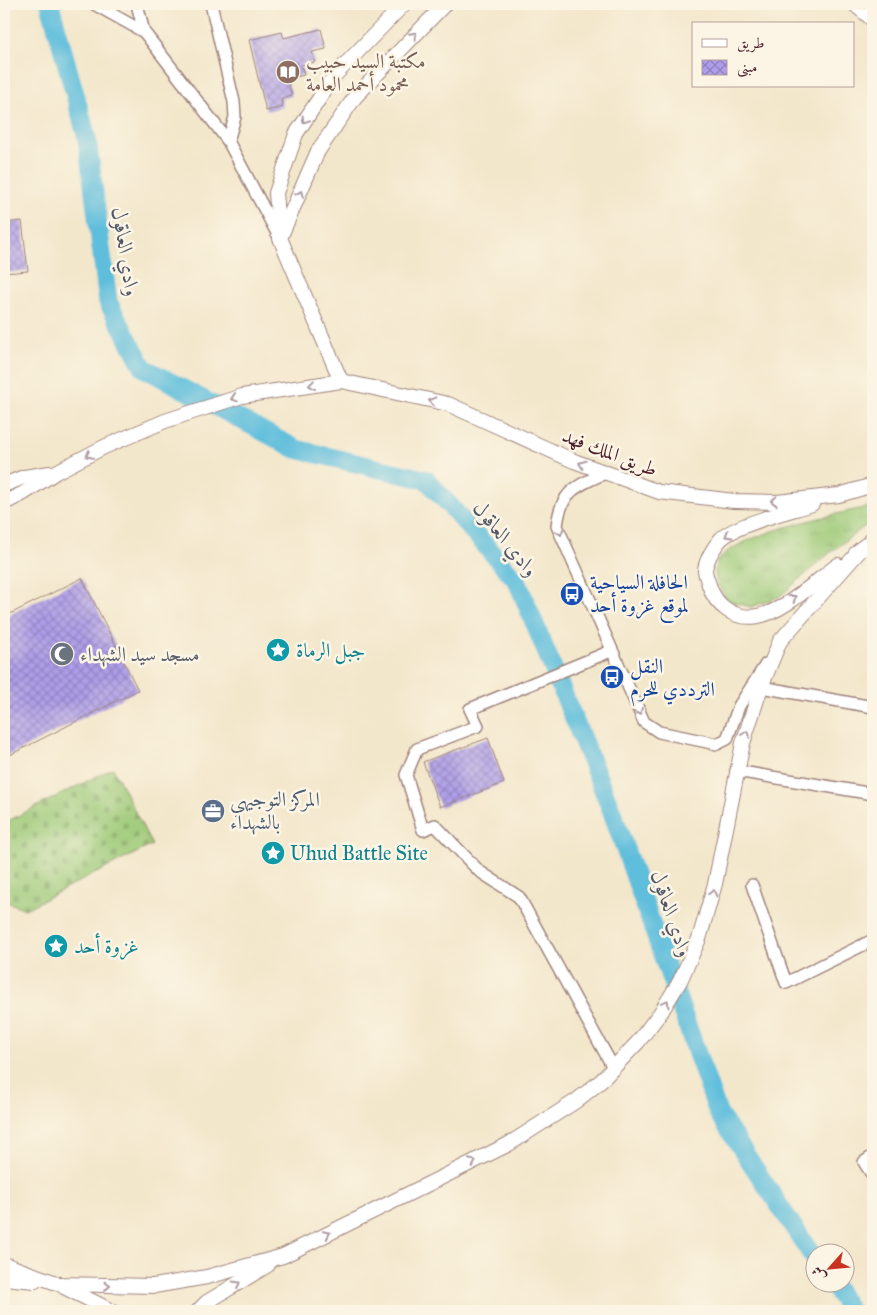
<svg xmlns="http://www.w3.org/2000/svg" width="877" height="1315" font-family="'IM FELL Great Primer',Amiri,serif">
<defs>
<pattern id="grass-tufts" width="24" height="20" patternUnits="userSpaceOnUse" patternTransform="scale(1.25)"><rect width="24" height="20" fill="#9cc977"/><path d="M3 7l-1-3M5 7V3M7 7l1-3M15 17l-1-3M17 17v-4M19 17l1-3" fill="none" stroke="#88ac67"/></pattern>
<pattern id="cemetery-stones" width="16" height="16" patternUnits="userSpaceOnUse" patternTransform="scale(1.25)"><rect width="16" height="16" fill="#9cc977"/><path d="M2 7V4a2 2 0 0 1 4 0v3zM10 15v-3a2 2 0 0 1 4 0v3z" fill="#88ac67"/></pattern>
<pattern id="building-cross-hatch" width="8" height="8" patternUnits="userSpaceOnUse" patternTransform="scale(1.25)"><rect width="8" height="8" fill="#ae9ee9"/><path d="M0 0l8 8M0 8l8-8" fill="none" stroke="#9080bd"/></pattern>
</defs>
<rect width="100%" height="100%" fill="#fcf5e5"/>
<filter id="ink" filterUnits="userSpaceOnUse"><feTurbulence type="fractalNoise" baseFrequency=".02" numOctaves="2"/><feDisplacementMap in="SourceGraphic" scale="10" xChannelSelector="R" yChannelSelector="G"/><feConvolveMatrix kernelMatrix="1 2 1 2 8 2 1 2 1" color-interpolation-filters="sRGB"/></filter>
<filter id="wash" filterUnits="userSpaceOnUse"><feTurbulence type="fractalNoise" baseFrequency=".0096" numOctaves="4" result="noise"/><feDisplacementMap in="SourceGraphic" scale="20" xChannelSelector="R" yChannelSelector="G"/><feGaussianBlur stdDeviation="1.12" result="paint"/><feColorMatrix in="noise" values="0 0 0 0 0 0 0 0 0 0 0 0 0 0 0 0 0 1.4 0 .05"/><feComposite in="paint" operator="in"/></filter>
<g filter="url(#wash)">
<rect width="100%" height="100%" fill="#f3e7cb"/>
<path fill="url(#grass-tufts)" stroke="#737451" d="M872,506l1,14 -42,32 -52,45 -28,10 -23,-6c-7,-11 -16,-22 -12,-36 9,-30 127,-52 156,-59z"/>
<polygon fill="url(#cemetery-stones)" stroke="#737451" points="113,768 152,845 25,909 4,901 4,823"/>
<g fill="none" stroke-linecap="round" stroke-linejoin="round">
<g stroke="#5ebedc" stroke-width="19">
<polyline points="50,4 87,138 108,302 144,368 296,449 427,480 517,581 611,809 718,1113 814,1258"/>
<polyline points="831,1282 850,1311"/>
</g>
</g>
<g id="blocks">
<g fill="url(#building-cross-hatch)">
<polygon points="321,29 326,49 312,52 315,62 301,65 304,75 287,79 292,96 281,99 283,107 266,111 249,40 282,32 284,38"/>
<polygon points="22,221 28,271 4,273 4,223"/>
<polygon points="82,578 138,690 4,758 4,617"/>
<polygon points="488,738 504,783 440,807 423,762"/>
</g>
</g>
</g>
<g filter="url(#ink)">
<use href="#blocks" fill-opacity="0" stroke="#9e837b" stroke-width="1"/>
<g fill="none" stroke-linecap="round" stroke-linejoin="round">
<g stroke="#9e837b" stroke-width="14">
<g id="minor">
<polyline points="94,4 144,32"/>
<polyline points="137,4 144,32 228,141 278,235"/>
<polyline points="211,4 234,102 235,117 228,141"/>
<path d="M605,473c-30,14 -44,18 -48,53l87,196 15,10 58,12 10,-5 12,-33 27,-42"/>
<polyline points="611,651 470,709 478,726 417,749 406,775 423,830 435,825 479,871 519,897 614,1069"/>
<polyline points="761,687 873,707"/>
<polyline points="736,771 873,794"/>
<polyline points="752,885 786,983 873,940"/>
<polyline points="873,1156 864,1162 873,1176"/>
</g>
</g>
<g stroke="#9e837b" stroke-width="16">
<g id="major">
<polyline points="854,4 873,20"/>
<polyline points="280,238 318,151 355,97 445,4"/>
<polyline points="341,381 280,238 276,193 296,134 334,76 404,4"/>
<polyline points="4,485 24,477 50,473"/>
<polyline points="4,503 24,493 56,472 104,447 165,421 242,396 341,381 448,404 574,461 659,492 734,501 777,502 839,495 873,485"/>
<path d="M812,504c-21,7 -79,21 -92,36 -6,7 -14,20 -15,30 0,5 3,10 4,15 7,22 26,35 49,31 26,-4 59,-36 80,-51"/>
<polyline points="856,553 873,539"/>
<polyline points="4,1264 59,1284 154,1286 207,1277 283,1256 509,1144 576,1101 601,1081 638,1042 661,1012 680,981 699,939 715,884 743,743 761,687 780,641 863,547"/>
<polyline points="4,1278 35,1281"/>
<polyline points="64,1287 112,1311"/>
<polyline points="198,1311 207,1302 268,1265"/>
</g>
</g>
<g stroke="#9e837b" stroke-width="19">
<polyline id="highway" points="871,4 873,7"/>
</g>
<use href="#minor" stroke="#fff" stroke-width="11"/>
<use href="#major" stroke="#fff" stroke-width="14"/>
<use href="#highway" stroke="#fff" stroke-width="16"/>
</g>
<defs><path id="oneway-chevron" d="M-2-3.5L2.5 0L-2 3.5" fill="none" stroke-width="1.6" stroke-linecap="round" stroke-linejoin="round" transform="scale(1.25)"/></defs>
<g stroke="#ae9aa0">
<use href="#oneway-chevron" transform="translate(414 35) rotate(-46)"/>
<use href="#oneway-chevron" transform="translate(305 120) rotate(123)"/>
<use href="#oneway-chevron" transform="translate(300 194) rotate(-67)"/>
<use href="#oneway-chevron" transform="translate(312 385) rotate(173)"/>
<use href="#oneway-chevron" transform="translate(234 398) rotate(162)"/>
<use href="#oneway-chevron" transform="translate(432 401) rotate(-167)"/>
<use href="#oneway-chevron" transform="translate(89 455) rotate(153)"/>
<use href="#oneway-chevron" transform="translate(582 464) rotate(-159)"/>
<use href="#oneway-chevron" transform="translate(774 501) rotate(179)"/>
<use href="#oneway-chevron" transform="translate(560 532) rotate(71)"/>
<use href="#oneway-chevron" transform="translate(728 535) rotate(149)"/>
<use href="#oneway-chevron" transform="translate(793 598) rotate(-37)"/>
<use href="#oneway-chevron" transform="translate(639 712) rotate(65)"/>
<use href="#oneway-chevron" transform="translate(746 734) rotate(-72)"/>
<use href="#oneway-chevron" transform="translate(713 893) rotate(-74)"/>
<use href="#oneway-chevron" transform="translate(666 1003) rotate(-59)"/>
<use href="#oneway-chevron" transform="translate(473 1162) rotate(-26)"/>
<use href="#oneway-chevron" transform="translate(327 1234) rotate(-26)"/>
<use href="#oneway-chevron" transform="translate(237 1284) rotate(-31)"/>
<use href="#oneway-chevron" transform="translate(107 1286)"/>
</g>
</g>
<defs>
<g id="library-disc" transform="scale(1.25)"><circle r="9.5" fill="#8d6e63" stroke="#fcf5e5"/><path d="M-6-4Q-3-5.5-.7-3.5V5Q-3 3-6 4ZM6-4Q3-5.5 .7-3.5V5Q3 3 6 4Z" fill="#fff"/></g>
<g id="bus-disc" transform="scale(1.25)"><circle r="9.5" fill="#1a4fb4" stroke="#fcf5e5"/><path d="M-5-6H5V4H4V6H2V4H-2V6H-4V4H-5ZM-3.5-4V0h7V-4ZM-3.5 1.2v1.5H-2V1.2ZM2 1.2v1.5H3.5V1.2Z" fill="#fff"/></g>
<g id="sight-disc" transform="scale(1.25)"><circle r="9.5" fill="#0f9aa8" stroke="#fcf5e5"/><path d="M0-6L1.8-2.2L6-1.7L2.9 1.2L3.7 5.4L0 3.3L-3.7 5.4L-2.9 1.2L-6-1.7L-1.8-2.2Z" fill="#fff"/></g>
<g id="mosque-disc" transform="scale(1.25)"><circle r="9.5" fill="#6b7280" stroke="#fcf5e5"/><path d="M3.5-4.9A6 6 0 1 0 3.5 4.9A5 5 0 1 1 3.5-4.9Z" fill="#fff"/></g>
<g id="office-disc" transform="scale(1.25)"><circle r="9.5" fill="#5c6f8a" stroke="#fcf5e5"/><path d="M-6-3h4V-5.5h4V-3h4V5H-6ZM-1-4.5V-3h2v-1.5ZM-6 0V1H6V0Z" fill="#fff"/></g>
</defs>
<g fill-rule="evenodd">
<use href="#library-disc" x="288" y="72"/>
<use href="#bus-disc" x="572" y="594"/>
<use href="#sight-disc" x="278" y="650"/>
<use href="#mosque-disc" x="62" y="654"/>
<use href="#bus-disc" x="612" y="677"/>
<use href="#office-disc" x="213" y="811"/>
<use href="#sight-disc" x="273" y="853"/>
<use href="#sight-disc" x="56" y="946"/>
</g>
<g text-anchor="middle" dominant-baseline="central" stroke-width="5" stroke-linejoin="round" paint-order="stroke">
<g font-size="20" fill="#785e54" stroke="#fcf5e5" text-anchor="start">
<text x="306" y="61">مكتبة السيد حبيب<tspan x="306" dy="23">محمود أحمد العامة</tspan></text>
</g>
<g font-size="20" fill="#4a1f2b" stroke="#fcf5e5">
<text transform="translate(610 452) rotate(21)">طريق الملك فهد</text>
</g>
<g font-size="20" fill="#164399" stroke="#fcf5e5" text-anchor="start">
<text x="590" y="582">الحافلة السياحية<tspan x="590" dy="23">لموقع غزوة أحد</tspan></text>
<text x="630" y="666">النقل<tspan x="630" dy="23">الترددي للحرم</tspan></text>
</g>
<g font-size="20" fill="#0d838f" stroke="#fcf5e5" text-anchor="start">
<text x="296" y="650">جبل الرماة</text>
<text x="290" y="853">Uhud Battle Site</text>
<text x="74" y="946">غزوة أحد</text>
</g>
<g font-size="20" fill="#5b616d" stroke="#fcf5e5" text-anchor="start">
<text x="80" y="654">مسجد سيد الشهداء</text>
</g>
<g font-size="20" fill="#4e5e75" stroke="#fcf5e5" text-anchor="start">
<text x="230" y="799">المركز التوجيهي<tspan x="230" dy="23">بالشهداء</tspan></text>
</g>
<g font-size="21" font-style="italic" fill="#515769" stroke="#fcf5e5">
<text transform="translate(126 252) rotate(81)">وادي العاقول</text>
<text transform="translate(506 539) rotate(51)">وادي العاقول</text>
<text transform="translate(672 914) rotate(71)">وادي العاقول</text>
</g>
</g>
<rect width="877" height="1315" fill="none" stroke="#fcf5e5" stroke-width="20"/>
<rect x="692" y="22" width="162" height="65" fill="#fcf5e5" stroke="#b59f9b"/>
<rect x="702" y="39" width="25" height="8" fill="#ffffff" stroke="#b59f9b"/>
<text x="737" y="48" font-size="15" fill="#4a1f2b">طريق</text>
<rect x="702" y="60" width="25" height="15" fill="url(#building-cross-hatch)" stroke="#b59f9b"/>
<text x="737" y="72" font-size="15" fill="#4a1f2b">مبنى</text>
<g transform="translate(830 1268) rotate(243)"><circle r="24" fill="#fcf5e5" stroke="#b59f9b"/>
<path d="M0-4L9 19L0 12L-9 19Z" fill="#c8321e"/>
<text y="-8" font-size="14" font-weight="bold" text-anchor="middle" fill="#4a1f2b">ش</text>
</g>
</svg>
